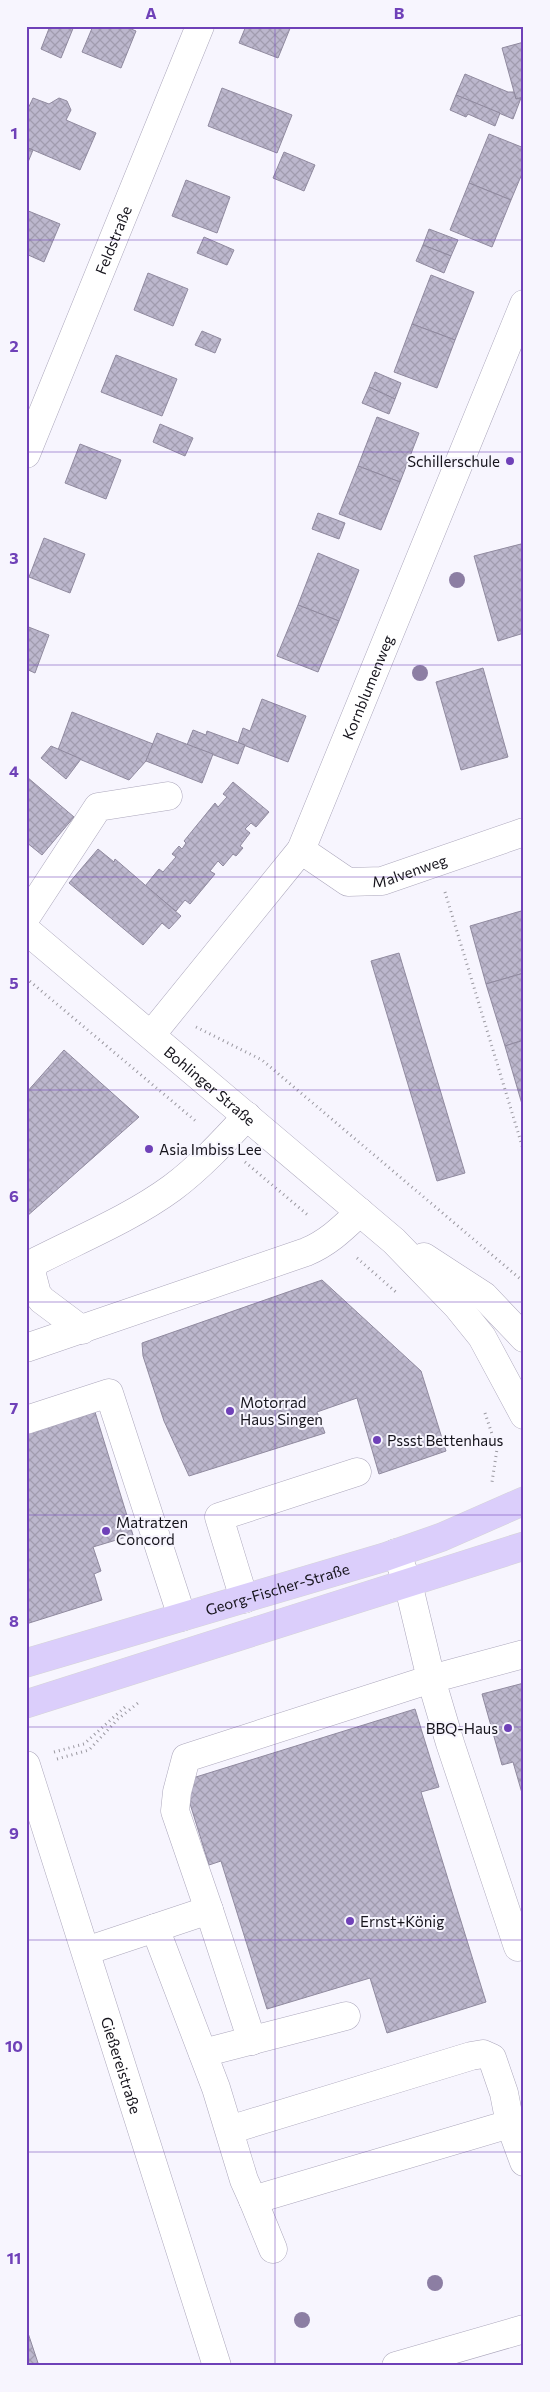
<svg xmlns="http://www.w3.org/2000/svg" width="550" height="2392" font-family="Commissioner,sans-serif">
<defs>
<pattern id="building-cross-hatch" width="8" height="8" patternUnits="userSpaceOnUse" patternTransform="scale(1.25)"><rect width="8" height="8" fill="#bcb7cd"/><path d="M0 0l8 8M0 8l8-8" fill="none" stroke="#a19caf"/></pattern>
</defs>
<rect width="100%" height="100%" fill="#f7f5fe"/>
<g fill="url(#building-cross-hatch)" stroke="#908a9f">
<polygon points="50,26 74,26 61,58 41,49"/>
<polygon points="93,26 124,26 136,31 121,68 82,52"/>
<polygon points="246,26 291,26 278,58 239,43"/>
<polygon points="524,42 524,97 516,99 502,48"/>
<polygon points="465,74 508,92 514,92 516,99 521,98 513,119 456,95"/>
<polygon points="222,88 292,115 277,153 208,126"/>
<polygon points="456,95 500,113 495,126 468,114 466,117 450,110"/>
<polygon points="33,98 49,104 59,98 67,101 71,110 66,120 96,133 80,170 26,147 26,113"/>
<polygon points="489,134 524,148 524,169 511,200 469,183"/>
<polygon points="26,147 33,150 26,167"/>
<polygon points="284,152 315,165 304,191 273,178"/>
<polygon points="186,180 230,197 217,233 172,216"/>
<polygon points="469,183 511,200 492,247 450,230"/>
<polygon points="26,210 60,224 44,262 26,254"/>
<polygon points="429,229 458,240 451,256 423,245"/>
<polygon points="204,237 234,250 227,265 197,253"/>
<polygon points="423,245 451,256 444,273 416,261"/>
<polygon points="148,273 188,289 173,326 134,310"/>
<polygon points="431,275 474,292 455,340 412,324"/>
<polygon points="412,324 455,340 437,388 394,372"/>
<polygon points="202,331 221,339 215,353 195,345"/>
<polygon points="116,355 177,379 162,416 101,392"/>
<polygon points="375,372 401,383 395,399 369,387"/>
<polygon points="369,387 395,399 389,414 362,403"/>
<polygon points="377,417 419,433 400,482 358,466"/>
<polygon points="160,424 193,438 185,456 153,442"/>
<polygon points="80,444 121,460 106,499 65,483"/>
<polygon points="358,466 400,482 381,530 339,514"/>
<polygon points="318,513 345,523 339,539 312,529"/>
<polygon points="44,538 85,554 70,593 29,577"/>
<polygon points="521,544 524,555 524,633 498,641 474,556"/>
<polygon points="318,553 359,570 339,621 298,605"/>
<polygon points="298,605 339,621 318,672 277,656"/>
<polygon points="26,626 49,635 35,673 26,669"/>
<polygon points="483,668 508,757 461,770 436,682"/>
<polygon points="262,699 306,716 288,762 238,743 243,728 250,731"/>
<polygon points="72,712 153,744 146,761 129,780 58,750"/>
<polygon points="193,730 206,735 207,731 245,745 238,764 187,745"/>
<polygon points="157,733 213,754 202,783 146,761"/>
<polygon points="51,746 81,759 66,779 41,758"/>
<polygon points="27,777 74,817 42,855 26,842"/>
<polygon points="233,782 269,812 256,827 251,823 245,829 250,833 240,846 243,848 236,856 233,854 223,866 218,861 210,871 215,874 190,904 185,900 176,911 145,886 159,869 163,872 176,857 172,854 179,846 182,849 186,843 184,841 215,803 218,807 227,797 223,794"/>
<polygon points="98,849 114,862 115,859 181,916 169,929 162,923 143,945 69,883"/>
<polygon points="521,911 524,920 524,973 486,984 470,926"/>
<polygon points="399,953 465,1173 437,1181 371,961"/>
<polygon points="524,973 524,1040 505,1046 486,984"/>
<polygon points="524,1040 524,1111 505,1046"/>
<polygon points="64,1050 139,1117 26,1217 26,1093"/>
<polygon points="322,1280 421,1371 446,1451 379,1474 357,1398 317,1412 325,1433 189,1476 164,1421 143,1356 142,1343"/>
<polygon points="95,1412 133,1535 93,1547 101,1571 94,1574 102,1600 26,1624 26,1434"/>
<polygon points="524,1683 524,1800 513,1762 502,1765 482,1694"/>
<polygon points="415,1709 439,1787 421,1792 486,2002 387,2033 370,1978 267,2009 221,1861 209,1865 183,1781"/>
<polygon points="26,2327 39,2366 26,2366"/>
</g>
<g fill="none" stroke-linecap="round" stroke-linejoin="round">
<g stroke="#aca7bc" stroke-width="29">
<g id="minor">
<path id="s1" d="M26,454l174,-428"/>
<path id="s2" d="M301,850l47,32 34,-1 142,-49"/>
<polyline points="26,917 98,807 168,796"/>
<path id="s3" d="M26,930l368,311 63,65 25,31 42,78"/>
<path id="s4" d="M151,1035l150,-185 223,-546"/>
<polyline points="424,1257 484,1296 524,1338"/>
<path d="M82,1330l-40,-30 -5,-6 -6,-23 6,-10c45,-23 94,-43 135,-73 28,-21 51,-46 75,-72"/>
<path d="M26,1348l280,-96c22,-9 37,-24 54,-40"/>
<polyline points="26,1420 109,1393 182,1617"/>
<polyline points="244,1599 219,1517 357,1472"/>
<polyline points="524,1654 431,1679 450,1743 518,1947 524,1945"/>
<path id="s5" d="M26,1765l191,601"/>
<polyline points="209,1910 252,2041"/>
<polyline points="155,1928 216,2088 244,2180 253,2200 510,2124 504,2093 492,2058 483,2054 471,2056 229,2130"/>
<polyline points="86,1951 209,1910 175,1811 177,1792 186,1758 431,1679 408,1583 396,1553"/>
<polyline points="203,2053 346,2016"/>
<polyline points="510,2124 524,2162"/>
<polyline points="253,2200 273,2249"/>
<polyline points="396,2366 524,2329"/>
</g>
</g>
<g stroke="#d5d5d6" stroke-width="29">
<g id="major">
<path id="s6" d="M26,1663l359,-106 57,-20 82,-36"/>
<polyline points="26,1704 524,1546"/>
</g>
</g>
<g stroke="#9b99a1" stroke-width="3" stroke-dasharray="1 4" stroke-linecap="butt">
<polyline points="445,892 524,1152"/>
<polyline points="26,978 198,1123"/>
<polyline points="196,1027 262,1060 524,1282"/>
<polyline points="245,1162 309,1216"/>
<polyline points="357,1258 397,1293"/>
<polyline points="485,1413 497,1449 492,1482"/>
<polyline points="54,1752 84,1744 125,1707"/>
<polyline points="57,1759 89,1750 118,1719 138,1703"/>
</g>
<use href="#minor" stroke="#fff" stroke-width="28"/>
<use href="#major" stroke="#dbcefb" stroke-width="28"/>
</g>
<g fill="#8c7ea3">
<circle cx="457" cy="580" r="8"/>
<circle cx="420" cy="673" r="8"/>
<circle cx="435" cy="2283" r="8"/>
<circle cx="302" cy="2320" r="8"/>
</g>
<path fill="none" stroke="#6f41b8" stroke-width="1" stroke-opacity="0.55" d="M275,26v2340M26,240h498M26,452h498M26,665h498M26,877h498M26,1090h498M26,1302h498M26,1515h498M26,1727h498M26,1940h498M26,2152h498"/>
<g fill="#6f41b8" stroke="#f7f5fe" stroke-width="2">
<circle cx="510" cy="461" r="5"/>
<circle cx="149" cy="1149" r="5"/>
<circle cx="230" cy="1411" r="5"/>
<circle cx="377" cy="1440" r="5"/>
<circle cx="106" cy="1531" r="5"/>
<circle cx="508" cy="1728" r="5"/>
<circle cx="350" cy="1921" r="5"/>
</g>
<g text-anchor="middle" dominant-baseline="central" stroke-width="4" stroke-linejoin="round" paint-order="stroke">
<g font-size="15" fill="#16141c" stroke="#f7f5fe">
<text stroke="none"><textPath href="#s1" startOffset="231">Feldstraße</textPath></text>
<text stroke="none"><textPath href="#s4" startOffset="414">Kornblumenweg</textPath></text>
<text stroke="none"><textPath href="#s2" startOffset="120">Malvenweg</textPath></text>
<text stroke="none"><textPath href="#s3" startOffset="241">Bohlinger Straße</textPath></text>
<text stroke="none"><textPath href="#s6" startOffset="262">Georg-Fischer-Straße</textPath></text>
<text stroke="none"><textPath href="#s5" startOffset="315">Gießereistraße</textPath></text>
</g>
<g font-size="15" fill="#16141c" stroke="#f7f5fe" text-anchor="start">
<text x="500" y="461" text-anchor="end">Schillerschule</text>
<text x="159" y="1149">Asia Imbiss Lee</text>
<text x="240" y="1402">Motorrad<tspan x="240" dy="17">Haus Singen</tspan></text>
<text x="387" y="1440">Pssst Bettenhaus</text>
<text x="116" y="1522">Matratzen<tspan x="116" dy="17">Concord</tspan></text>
<text x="498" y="1728" text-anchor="end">BBQ-Haus</text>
<text x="360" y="1921">Ernst+König</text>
</g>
</g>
<rect width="550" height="2392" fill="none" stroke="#f7f5fe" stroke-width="55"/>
<rect x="28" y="28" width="494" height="2336" fill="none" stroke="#6f41b8" stroke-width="2"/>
<g font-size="16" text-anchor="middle" font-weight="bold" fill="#6f41b8">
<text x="151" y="19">A</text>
<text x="399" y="19">B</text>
<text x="14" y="139">1</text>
<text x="14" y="352">2</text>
<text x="14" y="564">3</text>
<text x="14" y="777">4</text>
<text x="14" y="989">5</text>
<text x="14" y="1202">6</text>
<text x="14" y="1414">7</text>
<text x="14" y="1627">8</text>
<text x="14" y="1839">9</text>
<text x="14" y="2052">10</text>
<text x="14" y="2264">11</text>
</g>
</svg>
